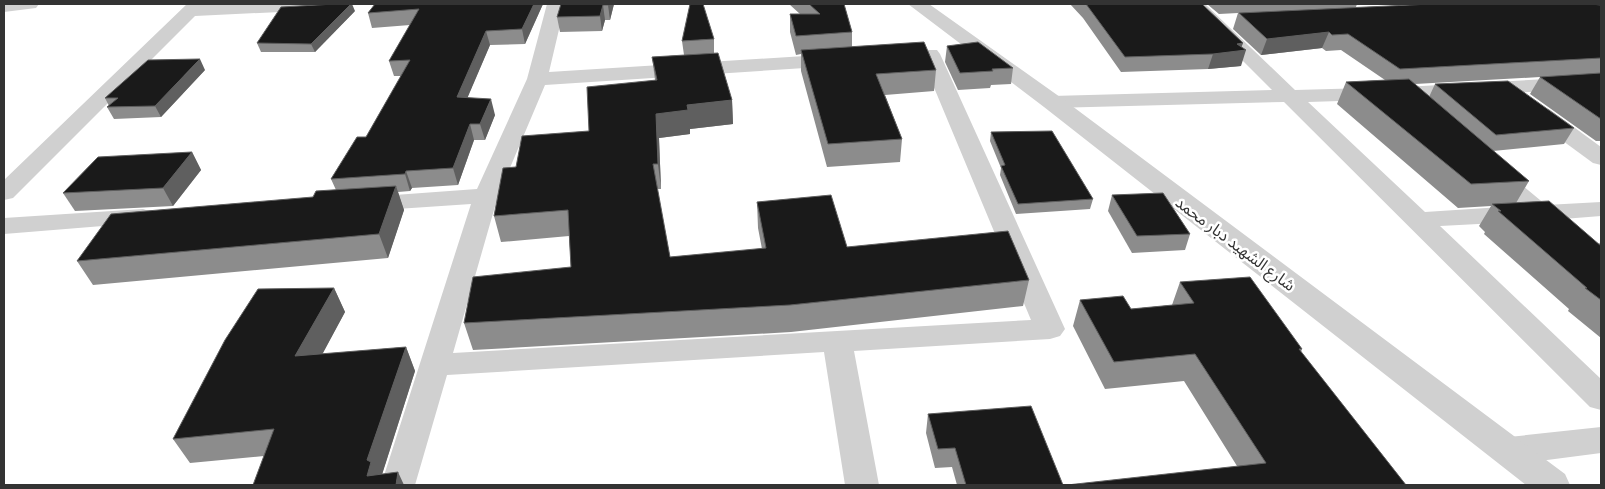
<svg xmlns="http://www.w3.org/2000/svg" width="1605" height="489" font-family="'Exo 2','Noto Sans Arabic',sans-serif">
<rect width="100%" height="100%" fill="#fff"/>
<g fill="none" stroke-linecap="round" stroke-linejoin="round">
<g fill="#d0d0d0" fill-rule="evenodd">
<polygon points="4,4 39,4 36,8 4,12"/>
<polygon points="187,4 352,4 349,8 343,9 195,16 13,198 4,200 4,180"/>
<polygon points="547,4 565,4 549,72 836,54 843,56 846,60 843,64 836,66 545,85 498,196 453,353 1031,320 920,54 923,50 937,50 940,54 1065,329 1060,336 1050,339 854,351 879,485 845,485 824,352 447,375 415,485 381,485 471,204 367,211 358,209 355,204 358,199 367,197 477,189 527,79"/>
<polygon points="1186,4 1205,4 1295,90 1404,87 1601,76 1601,88 1404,99 1308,102 1425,212 1517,206 1480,172 1484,167 1492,165 1500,167 1546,205 1601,202 1601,216 1563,219 1601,251 1601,274 1591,271 1534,221 1440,226 1601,379 1601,410 1590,407 1284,102 1052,108 1045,106 1041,102 1045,98 1052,96 1272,90"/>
<polygon points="1553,4 1601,4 1601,9 1560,11 1554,10 1551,6"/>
<polygon points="1541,108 1549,109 1601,147 1601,165 1593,163 1533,119 1530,114 1533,109"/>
<polygon points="143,209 152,212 156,217 152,222 4,234 4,218"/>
<polygon points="1601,427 1601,453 1509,465 1497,461 1492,451 1497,441 1509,437"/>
</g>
<polygon fill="#d0d0d0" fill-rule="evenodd" points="908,4 929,4 1060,97 1565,474 1570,485 1526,485 1044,107"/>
</g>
<g fill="#8c8c8c">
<polygon points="375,4 543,4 525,44 490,45 467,98 495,115 485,140 474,140 458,185 412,188 410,191 398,192 404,210 388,258 93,285 77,261 313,197 336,190 331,179 366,137 401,76 394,76 389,61 410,25 372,28 368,13"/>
<polygon points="561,4 614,4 610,20 605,20 602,31 560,32 557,17"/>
<polygon points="789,4 844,4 852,32 852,47 936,70 934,91 885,95 902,139 900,162 827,167 801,71 801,54 796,55 790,32 790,14 800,14"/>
<polygon points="1070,4 1202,4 1243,43 1241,47 1241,66 1208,69 1121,72 1083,18"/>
<polygon points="1207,4 1357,4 1356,7 1600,4 1601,4 1601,141 1596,141 1530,94 1540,77 1415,84 1429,97 1435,84 1574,128 1564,144 1493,151 1529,181 1516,203 1599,244 1601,241 1601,338 1568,311 1569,309 1484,234 1485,232 1479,226 1491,206 1458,208 1337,104 1346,82 1385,80 1341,50 1326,51 1322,48 1261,55 1233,29 1238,13 1219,14"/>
<polygon points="355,11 315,52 261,52 257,43"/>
<polygon points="714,39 714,53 732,100 733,124 690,129 690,134 659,138 661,189 657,189 670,257 762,249 758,228 757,202 847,247 1029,280 1023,306 791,332 473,350 464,323 571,267 569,236 501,242 494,216 516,167 589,131 655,80 652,57 684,55 682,41"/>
<polygon points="947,46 1013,68 1011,84 991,85 990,88 958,90 945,62"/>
<polygon points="205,70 161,117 114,119 107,107 109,106 105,98"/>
<polygon points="991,132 1093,199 1090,209 1016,214 1000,175 1001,168 990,141"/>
<polygon points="192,152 201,170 173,206 75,211 63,193"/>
<polygon points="1112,195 1190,234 1185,250 1132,253 1108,211"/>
<polygon points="1180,282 1302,349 1301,352 1406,485 1237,466 1184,381 1105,389 1073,326 1080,300 1131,309 1172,305"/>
<polygon points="334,288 345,312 322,354 406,347 415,371 382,474 404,485 264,456 190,463 173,439"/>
<polygon points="928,414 1063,485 957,485 952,467 935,468 926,433"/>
</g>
<g fill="#5f5f5f">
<polygon points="351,4 352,4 355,11 315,52 311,44"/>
<polygon points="534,4 543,4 525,44 522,29"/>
<polygon points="608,4 614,4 610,20 608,5"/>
<polygon points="603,5 605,20 602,31 600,16"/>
<polygon points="486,31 490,45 461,113 457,97"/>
<polygon points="1329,32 1322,48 1261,55 1267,39"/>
<polygon points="1243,43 1240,51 1246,50 1241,66 1208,69 1213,54 1237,44"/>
<polygon points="200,59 205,70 161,117 155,106"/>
<polygon points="491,99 495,115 485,140 480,124"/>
<polygon points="732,100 733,124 690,129 690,134 659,138 661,189 658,164 656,114 687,105"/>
<polygon points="470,124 474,140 458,185 453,168"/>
<polygon points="192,152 201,170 173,206 163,188"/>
<polygon points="406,171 412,188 410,191 405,174"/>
<polygon points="396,186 404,210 388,258 379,234"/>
<polygon points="334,288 345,312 308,381 295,356"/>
<polygon points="406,347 415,371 380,481 367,476 367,460"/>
<polygon points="398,472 404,485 396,485"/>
</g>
<g fill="#1a1a1a" stroke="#5f5f5f">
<polygon points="335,4 351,4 311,44 257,43 281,7"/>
<polygon points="375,4 534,4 522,29 486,31 457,97 491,99 480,124 470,124 453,168 406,171 405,174 331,179 357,137 366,137 410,60 389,61 419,9 368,13"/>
<polygon points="561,4 608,4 608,5 603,5 600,16 557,17"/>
<polygon points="690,4 703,4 714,39 682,41"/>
<polygon points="809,4 844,4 852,32 796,36 790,14 820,14"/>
<polygon points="1086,4 1202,4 1243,43 1237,44 1246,50 1213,54 1125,57"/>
<polygon points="1431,4 1591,4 1601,5 1601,58 1400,69 1348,34 1332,35 1329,32 1267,39 1239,13"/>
<polygon points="924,42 936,70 876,74 902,139 828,144 801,50"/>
<polygon points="978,42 1013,68 992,69 993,71 960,73 947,46"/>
<polygon points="718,53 732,100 687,105 688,110 656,114 658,164 653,164 670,257 766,248 757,202 831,195 847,247 1008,231 1029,280 790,305 464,323 473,277 571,267 568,210 494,216 503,168 516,167 522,136 589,131 587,87 657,80 652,57"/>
<polygon points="200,59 155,106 107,107 118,98 105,98 148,60"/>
<polygon points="1601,73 1601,119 1540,77"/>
<polygon points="1409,79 1529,181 1471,184 1346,82"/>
<polygon points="1508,81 1574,128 1496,135 1435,84"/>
<polygon points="1052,131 1093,199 1018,204 1001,166 1005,165 991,132"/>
<polygon points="192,152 163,188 63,193 98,157"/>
<polygon points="396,186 379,234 77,261 111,214 313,197 316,191"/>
<polygon points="1163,193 1190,234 1137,236 1112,195"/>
<polygon points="1549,201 1601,246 1601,300 1585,288 1587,288 1498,211 1501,211 1492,204"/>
<polygon points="1250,277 1302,349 1299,349 1406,485 1067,485 1266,463 1195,354 1114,362 1080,300 1123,296 1131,309 1194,303 1180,282"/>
<polygon points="334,288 295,356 406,347 367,460 371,462 367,476 398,472 396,485 253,485 274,429 173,439 225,340 258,289"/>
<polygon points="1031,406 1063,485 966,485 955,448 938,449 928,414"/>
</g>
<g text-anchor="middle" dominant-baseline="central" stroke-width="5" stroke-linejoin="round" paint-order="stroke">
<g font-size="16" fill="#333" stroke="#fff">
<text transform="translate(1236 243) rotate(37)">شارع الشهيد دبار محمد</text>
</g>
</g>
<rect width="1605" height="489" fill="none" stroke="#333333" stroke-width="10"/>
</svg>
